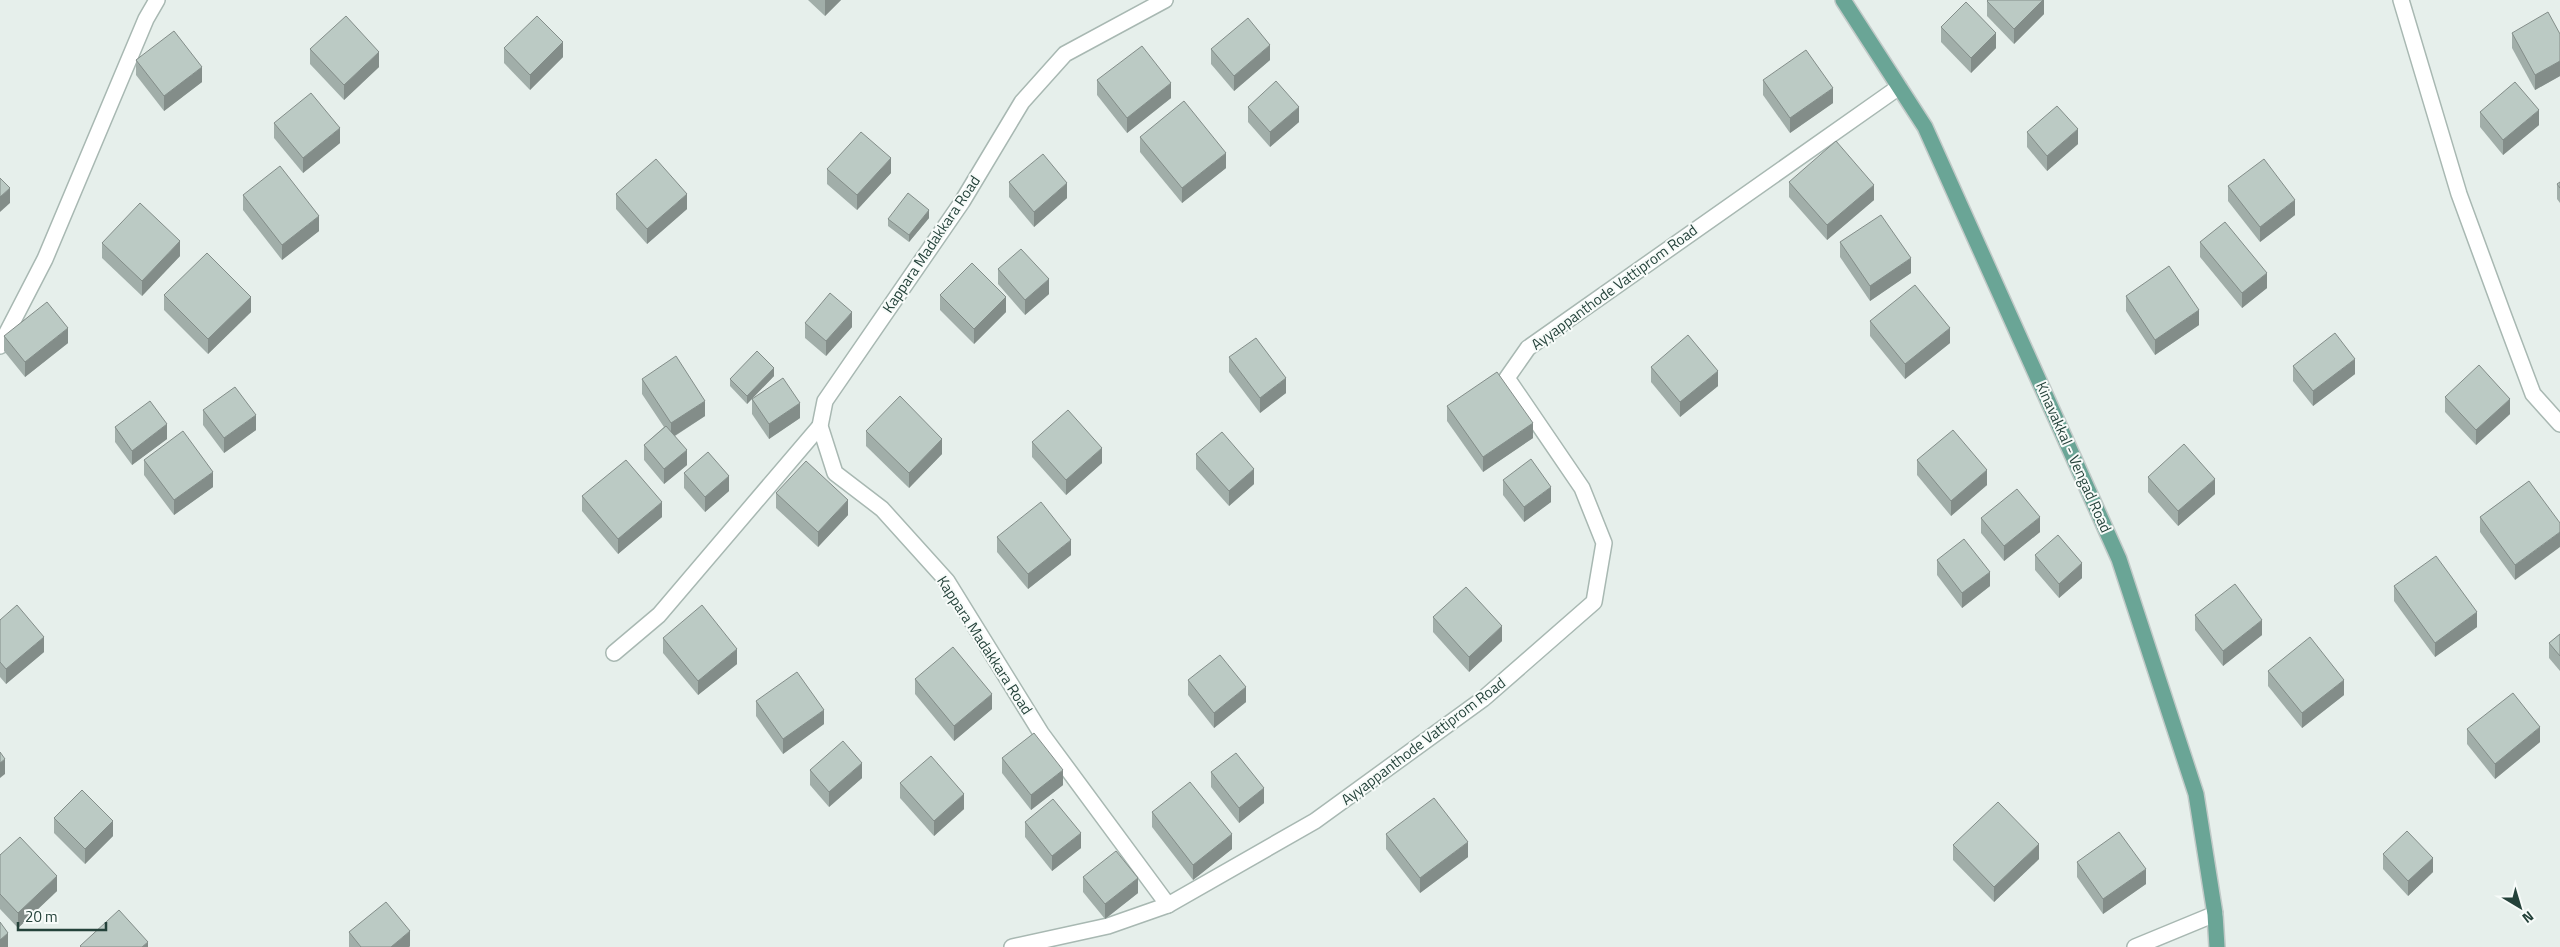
<svg xmlns="http://www.w3.org/2000/svg" width="2560" height="947" font-family="'Titillium Web',sans-serif">
<rect width="100%" height="100%" fill="#e6efeb"/>
<g fill="none" stroke-linecap="round" stroke-linejoin="round">
<g stroke="#a8b8b2" stroke-width="18">
<g id="minor">
<polyline points="2401,0 2459,194 2503,314 2533,394 2560,424"/>
<polyline points="0,346 45,259 146,19 157,0"/>
<polyline points="614,653 659,615 820,426"/>
<polyline points="1168,905 1315,821 1483,699 1594,602 1604,543 1582,488 1507,378 1528,348 1899,87"/>
<polyline points="1012,947 1108,926 1168,905 1041,733 947,581 882,509 835,473 820,426 825,401 962,202 1022,102 1065,54 1165,0"/>
<polyline points="2135,947 2215,914"/>
</g>
</g>
<g stroke="#c2cac8" stroke-width="18">
<polyline id="major" points="1843,0 1925,127 2119,559 2196,794 2215,914 2217,947"/>
</g>
<use href="#minor" stroke="#fff" stroke-width="15"/>
<use href="#major" stroke="#6aa596" stroke-width="15"/>
</g>
<g fill="#a1aea9">
<polygon points="808,0 841,0 825,16"/>
<polygon points="2044,0 2044,14 2014,44 1987,16 1987,1"/>
<polygon points="1941,27 1996,48 1971,73 1941,42"/>
<polygon points="2512,33 2560,34 2560,76 2535,90 2512,48"/>
<polygon points="504,48 563,57 530,90 504,63"/>
<polygon points="310,49 379,67 344,100 310,64"/>
<polygon points="1211,49 1270,60 1234,91 1211,64"/>
<polygon points="136,60 202,82 164,111 136,75"/>
<polygon points="1097,80 1171,98 1127,133 1097,95"/>
<polygon points="1763,80 1833,103 1790,133 1763,95"/>
<polygon points="1248,107 1299,122 1270,147 1248,122"/>
<polygon points="2480,112 2539,125 2503,155 2480,127"/>
<polygon points="274,123 340,143 303,173 274,138"/>
<polygon points="2027,132 2078,144 2047,171 2027,147"/>
<polygon points="1140,137 1226,168 1182,203 1140,152"/>
<polygon points="827,169 891,173 857,210 827,184"/>
<polygon points="1009,182 1067,198 1034,227 1009,197"/>
<polygon points="1789,182 1874,200 1827,240 1789,197"/>
<polygon points="2560,182 2560,203 2557,199 2557,184"/>
<polygon points="2228,186 2295,215 2260,242 2228,201"/>
<polygon points="616,194 687,209 647,244 616,209"/>
<polygon points="243,195 319,231 282,260 243,210"/>
<polygon points="929,218 909,242 888,226 888,219"/>
<polygon points="1840,242 1911,273 1870,301 1840,257"/>
<polygon points="2200,242 2267,288 2242,308 2200,257"/>
<polygon points="102,243 180,256 142,296 102,258"/>
<polygon points="998,269 1049,294 1025,315 998,284"/>
<polygon points="164,295 251,312 208,354 164,310"/>
<polygon points="940,295 1006,312 974,344 940,310"/>
<polygon points="2126,296 2199,325 2155,355 2126,311"/>
<polygon points="1870,321 1950,343 1905,379 1870,336"/>
<polygon points="805,323 852,327 826,356 805,338"/>
<polygon points="4,336 68,343 25,377 4,351"/>
<polygon points="1229,357 1286,393 1260,413 1229,372"/>
<polygon points="2293,366 2355,374 2313,406 2293,381"/>
<polygon points="1651,367 1718,386 1680,417 1651,382"/>
<polygon points="774,376 747,404 730,386 730,379"/>
<polygon points="642,379 705,416 675,436 687,465 664,484 644,460 644,445 664,427 642,394"/>
<polygon points="2445,397 2510,414 2476,445 2445,412"/>
<polygon points="752,399 800,418 769,439 752,414"/>
<polygon points="1447,406 1533,438 1483,472 1447,421"/>
<polygon points="203,410 256,430 224,453 203,425"/>
<polygon points="115,427 167,439 132,465 115,442"/>
<polygon points="866,431 942,454 909,488 866,446"/>
<polygon points="1032,442 1102,463 1066,495 1032,457"/>
<polygon points="1196,454 1254,484 1229,506 1196,469"/>
<polygon points="144,460 213,487 174,515 144,475"/>
<polygon points="1917,460 1987,485 1951,516 1917,475"/>
<polygon points="684,473 729,491 705,512 684,488"/>
<polygon points="2148,477 2215,494 2178,526 2148,492"/>
<polygon points="1503,480 1551,502 1524,522 1503,495"/>
<polygon points="2529,481 2515,580 2480,532 2480,517"/>
<polygon points="776,493 848,515 818,547 776,508"/>
<polygon points="582,496 662,517 618,554 582,511"/>
<polygon points="1981,518 2040,532 2004,561 1981,533"/>
<polygon points="997,537 1071,555 1028,589 997,552"/>
<polygon points="2035,555 2082,578 2059,598 2035,570"/>
<polygon points="1937,560 1990,586 1962,608 1937,575"/>
<polygon points="2394,586 2477,627 2435,657 2394,601"/>
<polygon points="2195,615 2262,635 2223,666 2195,630"/>
<polygon points="1433,617 1502,641 1469,672 1433,632"/>
<polygon points="0,620 44,652 6,684 0,677"/>
<polygon points="2560,634 2560,671 2549,658 2549,643"/>
<polygon points="663,638 737,664 698,695 663,653"/>
<polygon points="2268,671 2344,695 2302,728 2268,686"/>
<polygon points="915,679 992,709 954,741 915,694"/>
<polygon points="1188,680 1246,702 1214,728 1188,695"/>
<polygon points="756,701 824,724 783,754 756,716"/>
<polygon points="2467,729 2540,742 2495,779 2467,744"/>
<polygon points="1002,758 1063,785 1031,810 1002,773"/>
<polygon points="810,770 862,778 829,807 810,785"/>
<polygon points="1211,772 1264,803 1239,823 1211,787"/>
<polygon points="900,783 964,809 934,836 900,798"/>
<polygon points="1152,812 1232,849 1193,880 1152,827"/>
<polygon points="54,818 113,836 85,864 54,833"/>
<polygon points="1025,822 1081,848 1052,871 1025,837"/>
<polygon points="1386,834 1468,857 1420,893 1386,849"/>
<polygon points="1953,845 2039,859 1994,902 1953,860"/>
<polygon points="2383,854 2433,872 2408,896 2383,869"/>
<polygon points="0,855 57,891 18,928 0,909"/>
<polygon points="2077,862 2146,884 2103,914 2077,877"/>
<polygon points="1083,877 1138,893 1105,919 1083,892"/>
<polygon points="349,932 410,946 409,947 349,947"/>
</g>
<g fill="#838d89">
<polygon points="825,0 841,0 825,16"/>
<polygon points="2043,0 2044,0 2044,14 2014,44 2014,29"/>
<polygon points="1996,33 1996,48 1971,73 1971,58"/>
<polygon points="563,42 563,57 530,90 530,75"/>
<polygon points="1270,45 1270,60 1234,91 1234,76"/>
<polygon points="379,52 379,67 344,100 344,85"/>
<polygon points="2560,61 2560,76 2535,90 2535,75"/>
<polygon points="202,67 202,82 164,111 164,96"/>
<polygon points="1171,83 1171,98 1127,133 1127,118"/>
<polygon points="1833,88 1833,103 1790,133 1790,118"/>
<polygon points="1299,107 1299,122 1270,147 1270,132"/>
<polygon points="2539,110 2539,125 2503,155 2503,140"/>
<polygon points="340,128 340,143 303,173 303,158"/>
<polygon points="2078,129 2078,144 2047,171 2047,156"/>
<polygon points="1226,153 1226,168 1182,203 1182,188"/>
<polygon points="891,158 891,173 857,210 857,195"/>
<polygon points="1067,183 1067,198 1034,227 1034,212"/>
<polygon points="1874,185 1874,200 1827,240 1827,225"/>
<polygon points="10,188 10,203 0,212 0,197"/>
<polygon points="687,194 687,209 647,244 647,229"/>
<polygon points="2295,200 2295,215 2260,242 2260,227"/>
<polygon points="929,210 929,218 909,242 909,235"/>
<polygon points="319,216 319,231 282,260 282,245"/>
<polygon points="180,241 180,256 142,296 142,281"/>
<polygon points="1911,258 1911,273 1870,301 1870,286"/>
<polygon points="2267,273 2267,288 2242,308 2242,293"/>
<polygon points="1049,279 1049,294 1025,315 1025,300"/>
<polygon points="251,297 251,312 208,354 208,339"/>
<polygon points="1006,297 1006,312 974,344 974,329"/>
<polygon points="2199,310 2199,325 2155,355 2155,340"/>
<polygon points="852,312 852,327 826,356 826,341"/>
<polygon points="68,328 68,343 25,377 25,362"/>
<polygon points="1950,328 1950,343 1905,379 1905,364"/>
<polygon points="2355,359 2355,374 2313,406 2313,391"/>
<polygon points="774,368 774,376 747,404 747,396"/>
<polygon points="1718,371 1718,386 1680,417 1680,402"/>
<polygon points="1286,378 1286,393 1260,413 1260,398"/>
<polygon points="2510,399 2510,414 2476,445 2476,430"/>
<polygon points="705,401 705,416 671,438 671,423"/>
<polygon points="800,403 800,418 769,439 769,424"/>
<polygon points="256,415 256,430 224,453 224,438"/>
<polygon points="1533,423 1533,438 1483,472 1483,457"/>
<polygon points="167,424 167,439 132,465 132,451"/>
<polygon points="942,439 942,454 909,488 909,473"/>
<polygon points="1102,448 1102,463 1066,495 1066,480"/>
<polygon points="687,450 687,465 664,484 664,469"/>
<polygon points="1254,469 1254,484 1229,506 1229,491"/>
<polygon points="1987,470 1987,485 1951,516 1951,501"/>
<polygon points="213,472 213,487 174,515 174,500"/>
<polygon points="729,476 729,491 705,512 705,497"/>
<polygon points="2215,479 2215,494 2178,526 2178,511"/>
<polygon points="1551,487 1551,502 1524,522 1524,507"/>
<polygon points="848,500 848,515 818,547 818,532"/>
<polygon points="662,502 662,517 618,554 618,539"/>
<polygon points="2040,517 2040,532 2004,561 2004,546"/>
<polygon points="2560,532 2560,547 2515,580 2515,565"/>
<polygon points="1071,540 1071,555 1028,589 1028,574"/>
<polygon points="2082,563 2082,578 2059,598 2059,584"/>
<polygon points="1990,572 1990,586 1962,608 1962,593"/>
<polygon points="2477,612 2477,627 2435,657 2435,643"/>
<polygon points="2262,620 2262,635 2223,666 2223,651"/>
<polygon points="1502,626 1502,641 1469,672 1469,657"/>
<polygon points="44,637 44,652 6,684 6,669"/>
<polygon points="737,649 737,664 698,695 698,681"/>
<polygon points="2344,680 2344,695 2302,728 2302,713"/>
<polygon points="1246,687 1246,702 1214,728 1214,713"/>
<polygon points="992,694 992,709 954,741 954,726"/>
<polygon points="824,710 824,724 783,754 783,739"/>
<polygon points="2540,727 2540,742 2495,779 2495,764"/>
<polygon points="5,759 5,774 0,778 0,763"/>
<polygon points="862,763 862,778 829,807 829,792"/>
<polygon points="1063,770 1063,785 1031,810 1031,795"/>
<polygon points="1264,788 1264,803 1239,823 1239,808"/>
<polygon points="964,794 964,809 934,836 934,821"/>
<polygon points="113,821 113,836 85,864 85,849"/>
<polygon points="1081,833 1081,848 1052,871 1052,856"/>
<polygon points="1232,834 1232,849 1193,880 1193,865"/>
<polygon points="1468,842 1468,857 1420,893 1420,878"/>
<polygon points="2039,844 2039,859 1994,902 1994,887"/>
<polygon points="2433,858 2433,872 2408,896 2408,881"/>
<polygon points="2146,869 2146,884 2103,914 2103,899"/>
<polygon points="57,876 57,891 18,928 18,913"/>
<polygon points="1138,878 1138,893 1105,919 1105,904"/>
<polygon points="410,931 410,946 409,947 391,947"/>
<polygon points="8,933 8,947 0,947 0,940"/>
<polygon points="148,942 148,947 142,947"/>
</g>
<g fill="#bbcac4" stroke="#838d89">
<polygon points="1988,0 2043,0 2014,29 1987,1"/>
<polygon points="1966,2 1996,33 1971,58 1941,27"/>
<polygon points="2548,12 2560,34 2560,61 2535,75 2512,33"/>
<polygon points="346,16 379,52 344,85 310,49"/>
<polygon points="537,16 563,42 530,75 504,48"/>
<polygon points="1248,18 1270,45 1234,76 1211,49"/>
<polygon points="174,31 202,67 164,96 136,60"/>
<polygon points="1142,46 1171,83 1127,118 1097,80"/>
<polygon points="1806,50 1833,88 1790,118 1763,80"/>
<polygon points="1276,81 1299,107 1270,132 1248,107"/>
<polygon points="2515,82 2539,110 2503,140 2480,112"/>
<polygon points="311,93 340,128 303,158 274,123"/>
<polygon points="1184,101 1226,153 1182,188 1140,137"/>
<polygon points="2057,106 2078,129 2047,156 2027,132"/>
<polygon points="861,132 891,158 857,195 827,169"/>
<polygon points="1836,141 1874,185 1827,225 1789,182"/>
<polygon points="1043,154 1067,183 1034,212 1009,182"/>
<polygon points="656,159 687,194 647,229 616,194"/>
<polygon points="2264,159 2295,200 2260,227 2228,186"/>
<polygon points="280,166 319,216 282,245 243,195"/>
<polygon points="0,178 10,188 0,197"/>
<polygon points="2560,182 2560,188 2557,184"/>
<polygon points="908,193 929,210 909,235 888,219"/>
<polygon points="140,203 180,241 142,281 102,243"/>
<polygon points="1881,215 1911,258 1870,286 1840,242"/>
<polygon points="2225,222 2267,273 2242,293 2200,242"/>
<polygon points="1021,249 1049,279 1025,300 998,269"/>
<polygon points="207,253 251,297 208,339 164,295"/>
<polygon points="972,263 1006,297 974,329 940,295"/>
<polygon points="2169,266 2199,310 2155,340 2126,296"/>
<polygon points="1915,285 1950,328 1905,364 1870,321"/>
<polygon points="830,293 852,312 826,341 805,323"/>
<polygon points="47,302 68,328 25,362 4,336"/>
<polygon points="2335,333 2355,359 2313,391 2293,366"/>
<polygon points="1688,335 1718,371 1680,402 1651,367"/>
<polygon points="1256,338 1286,378 1260,398 1229,357"/>
<polygon points="757,351 774,368 747,396 730,379"/>
<polygon points="676,356 705,401 671,423 642,379"/>
<polygon points="2479,365 2510,399 2476,430 2445,397"/>
<polygon points="1497,372 1533,423 1483,457 1447,406"/>
<polygon points="783,378 800,403 769,424 752,399"/>
<polygon points="235,387 256,415 224,438 203,410"/>
<polygon points="900,396 942,439 909,473 866,431"/>
<polygon points="150,401 167,424 132,451 115,427"/>
<polygon points="1068,410 1102,448 1066,480 1032,442"/>
<polygon points="666,426 687,450 664,469 644,445"/>
<polygon points="1953,430 1987,470 1951,501 1917,460"/>
<polygon points="183,431 213,472 174,500 144,460"/>
<polygon points="1222,432 1254,469 1229,491 1196,454"/>
<polygon points="2184,444 2215,479 2178,511 2148,477"/>
<polygon points="708,452 729,476 705,497 684,473"/>
<polygon points="1531,459 1551,487 1524,507 1503,480"/>
<polygon points="626,460 662,502 618,539 582,496"/>
<polygon points="806,461 848,500 818,532 776,493"/>
<polygon points="2529,481 2560,523 2560,532 2515,565 2480,517"/>
<polygon points="2017,489 2040,517 2004,546 1981,518"/>
<polygon points="1041,502 1071,540 1028,574 997,537"/>
<polygon points="2058,535 2082,563 2059,584 2035,555"/>
<polygon points="1964,539 1990,572 1962,593 1937,560"/>
<polygon points="2436,556 2477,612 2435,643 2394,586"/>
<polygon points="2235,584 2262,620 2223,651 2195,615"/>
<polygon points="1466,587 1502,626 1469,657 1433,617"/>
<polygon points="17,605 44,637 6,669 0,662 0,620"/>
<polygon points="702,605 737,649 698,681 663,638"/>
<polygon points="2560,634 2560,656 2549,643"/>
<polygon points="2310,637 2344,680 2302,713 2268,671"/>
<polygon points="953,647 992,694 954,726 915,679"/>
<polygon points="1220,655 1246,687 1214,713 1188,680"/>
<polygon points="797,672 824,710 783,739 756,701"/>
<polygon points="2513,693 2540,727 2495,764 2467,729"/>
<polygon points="1034,733 1063,770 1031,795 1002,758"/>
<polygon points="843,741 862,763 829,792 810,770"/>
<polygon points="0,752 5,759 0,763"/>
<polygon points="1236,753 1264,788 1239,808 1211,772"/>
<polygon points="931,756 964,794 934,821 900,783"/>
<polygon points="1190,782 1232,834 1193,865 1152,812"/>
<polygon points="82,790 113,821 85,849 54,818"/>
<polygon points="1434,798 1468,842 1420,878 1386,834"/>
<polygon points="1053,799 1081,833 1052,856 1025,822"/>
<polygon points="1998,802 2039,844 1994,887 1953,845"/>
<polygon points="2407,831 2433,858 2408,881 2383,854"/>
<polygon points="2119,832 2146,869 2103,899 2077,862"/>
<polygon points="20,837 57,876 18,913 0,894 0,855"/>
<polygon points="1116,851 1138,878 1105,904 1083,877"/>
<polygon points="386,902 410,931 391,947 361,947 349,932"/>
<polygon points="119,910 148,942 142,947 81,947 80,946"/>
<polygon points="0,922 8,933 0,940"/>
</g>
<g text-anchor="middle" dominant-baseline="central" stroke-width="4" stroke-linejoin="round" paint-order="stroke">
<g font-size="15" fill="#24423a" stroke="#f7fbf9">
<text transform="translate(931 244) rotate(-56)">Kappara Madakkara Road</text>
<text transform="translate(1614 287) rotate(-36)">Ayyappanthode Vattiprom Road</text>
<text transform="translate(2074 457) rotate(66)">Kinavakkal - Vengad Road</text>
<text transform="translate(985 645) rotate(57)">Kappara Madakkara Road</text>
<text transform="translate(1423 741) rotate(-37)">Ayyappanthode Vattiprom Road</text>
</g>
</g>
<g transform="translate(2520 907) rotate(142)" stroke="#f7fbf9" stroke-width="4" paint-order="stroke">
<path d="M0-4L9 19L0 12L-9 19Z" fill="#24423a"/>
<text y="-8" font-size="14" font-weight="bold" text-anchor="middle" fill="#24423a">N</text>
</g>
<path d="M18 922v8h88v-8" fill="none" stroke="#24423a" stroke-width="2.5"/>
<text x="25" y="922" font-size="15" fill="#24423a" stroke="#f7fbf9" stroke-width="4" paint-order="stroke">20 m</text>
</svg>
